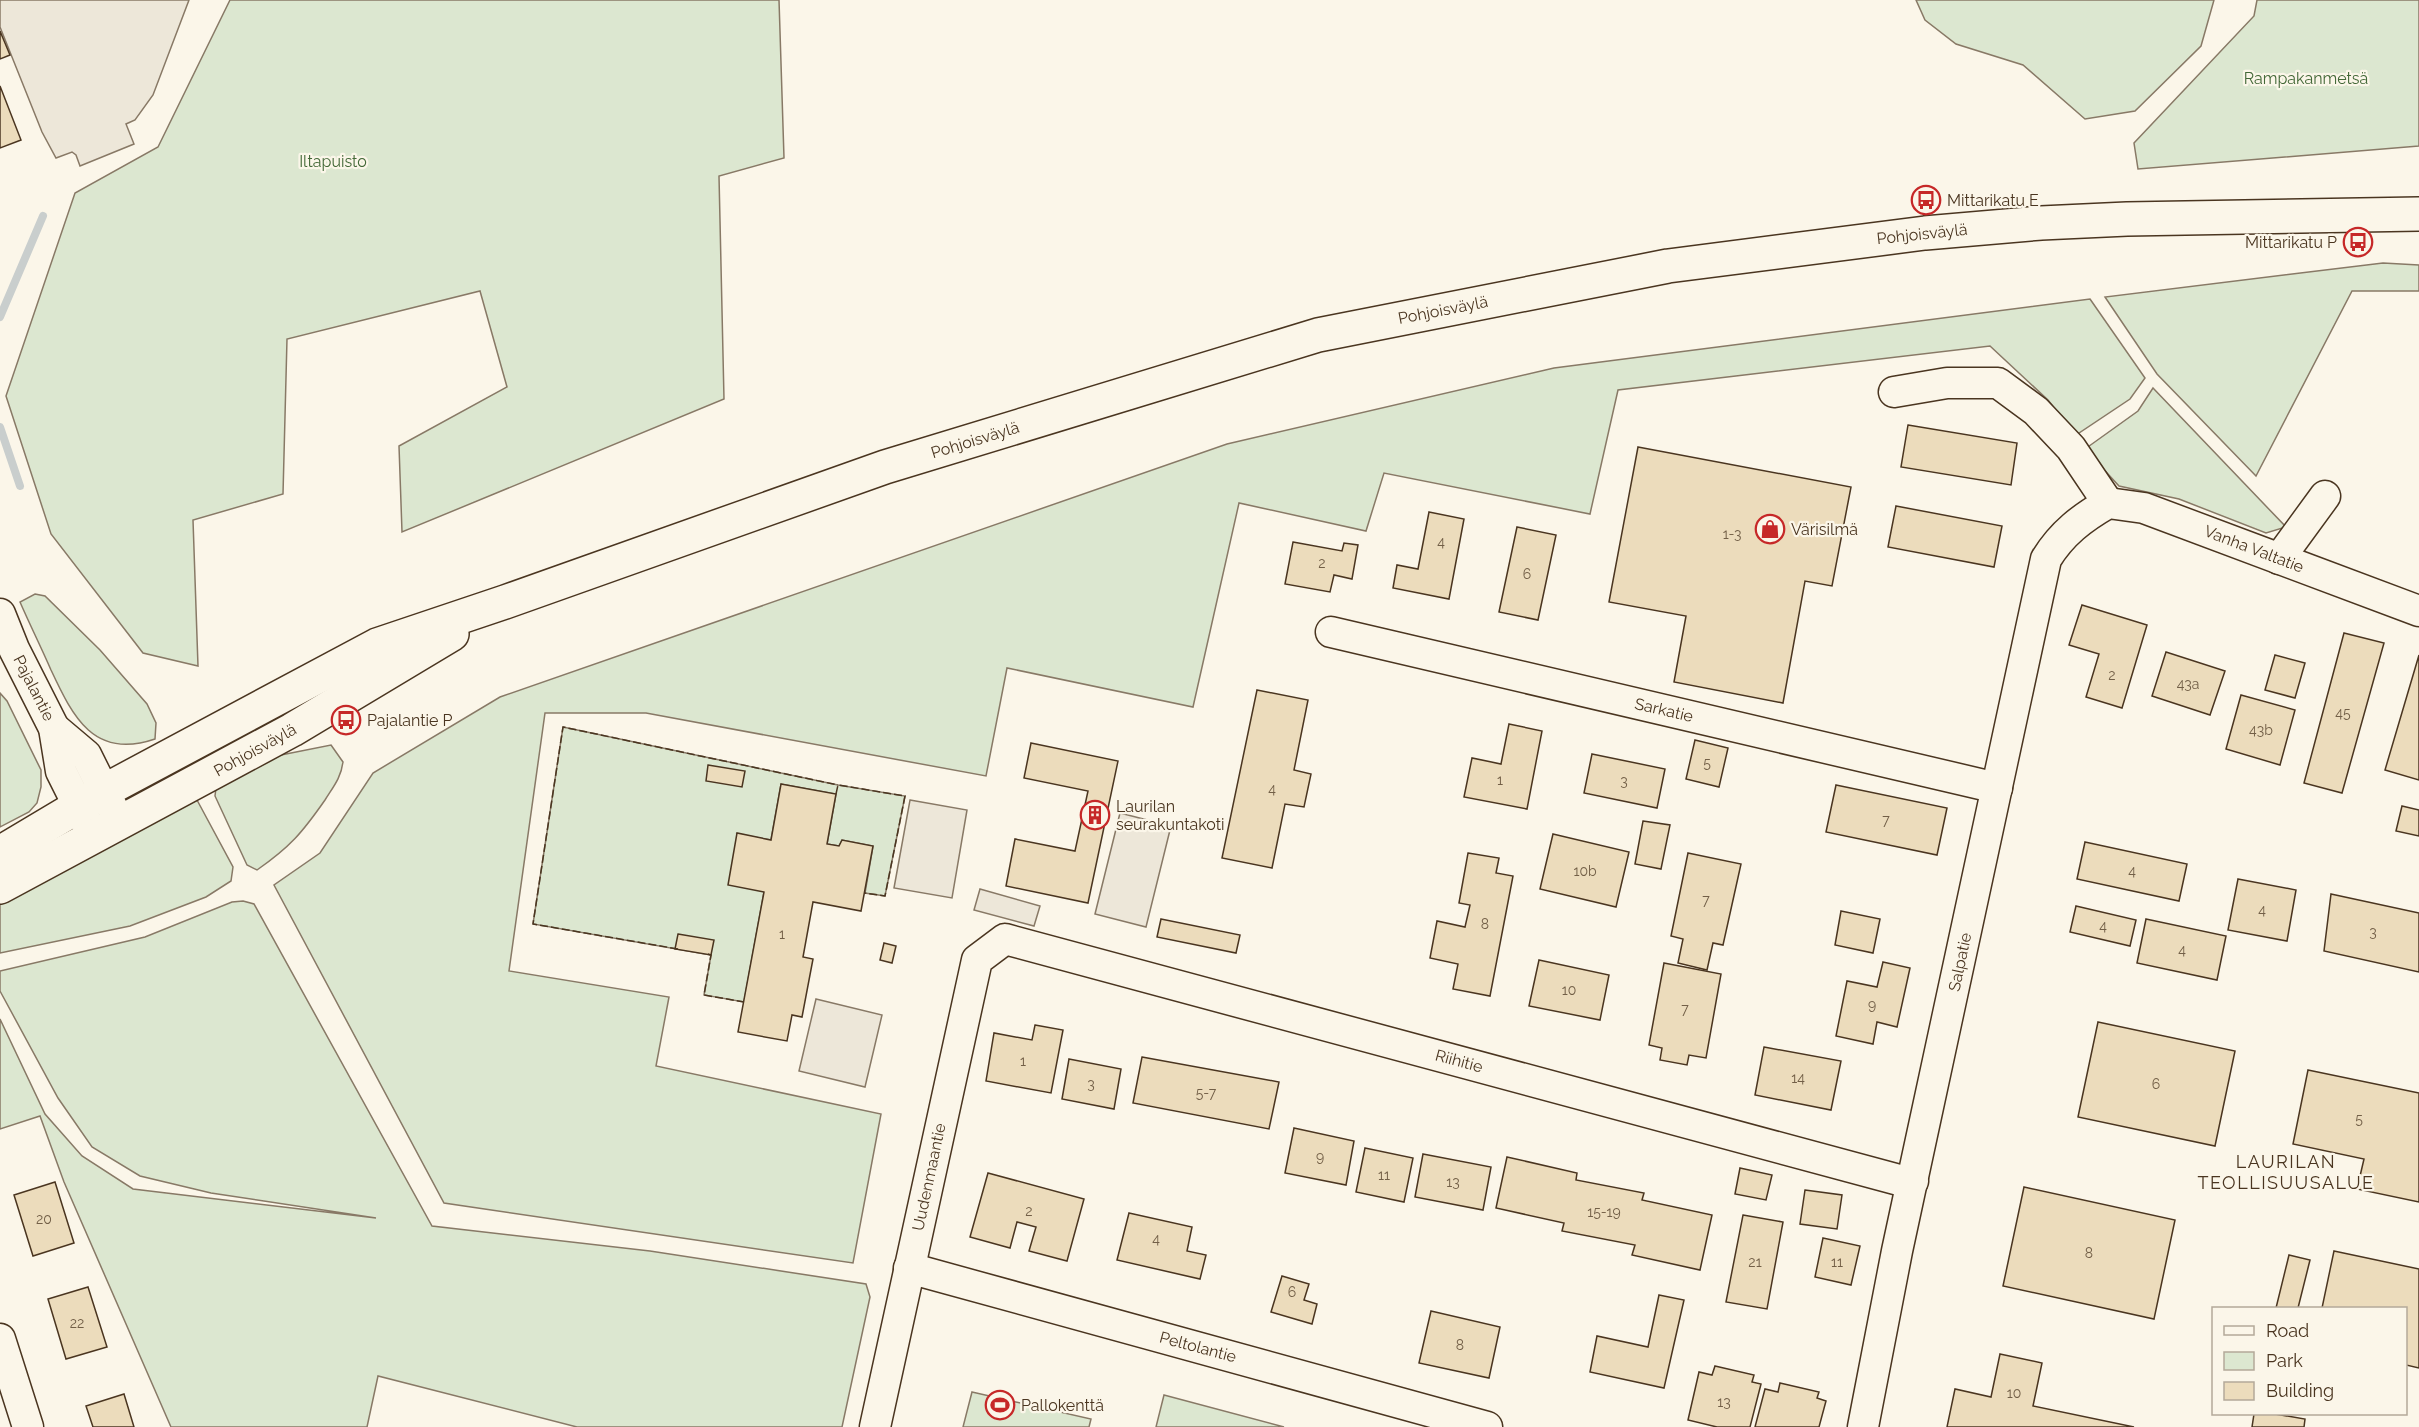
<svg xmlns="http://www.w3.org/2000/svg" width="2419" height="1427" font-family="Raleway,sans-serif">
<rect width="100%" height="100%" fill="#fbf6e9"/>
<g fill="#dce7d0" stroke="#887966" stroke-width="1.5">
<polygon points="230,0 779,0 784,158 719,176 724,399 402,532 399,446 507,387 480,291 287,339 283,494 193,520 198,666 143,653 51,534 6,396 75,193 158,147"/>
<polygon points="1916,0 2214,0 2201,46 2135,111 2085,119 2023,65 1956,44 1925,20"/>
<polygon points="2257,0 2419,0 2419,146 2138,169 2134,143 2254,16"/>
<polygon points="2383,263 2419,265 2419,291 2352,291 2256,476 2157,374 2105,297"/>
<polygon points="2090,299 2145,378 2130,399 2076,435 2048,400 1990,346 1618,390 1590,514 1384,473 1366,531 1239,503 1193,707 1007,668 986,776 646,713 545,713 509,971 669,997 656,1066 881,1114 853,1263 444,1203 274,885 320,853 373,773 500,697 1227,444 1554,368"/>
<polygon points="2153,388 2286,527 2266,533 2179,499 2119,486 2085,449 2138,411"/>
<path d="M35,594l10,2 55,54 47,54 9,19 -1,16c-61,21 -82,-22 -104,-69 -10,-23 -21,-45 -31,-68z"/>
<polygon points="0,693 7,701 41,770 41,787 37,803 29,812 0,827"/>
<polygon points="563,727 838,785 905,796 885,896 865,893 873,846 842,840 839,846 827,844 836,794 781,784 771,840 737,834 764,892 744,1002 704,995 711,955 533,924"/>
<path d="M331,745l12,17c-2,16 -10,25 -18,38 -23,33 -35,47 -68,70l-10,-5 -32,-69 1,-8 60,-32z"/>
<polygon points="197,800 233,867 231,881 206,897 130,926 0,953 0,901"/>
<polygon points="243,901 254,904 432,1226 650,1251 866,1284 870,1297 842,1427 577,1427 378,1376 367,1427 171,1427 64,1182 40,1116 0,1129 0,1019 45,1114 82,1156 133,1189 376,1218 211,1193 140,1176 92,1147 58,1098 0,991 0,971 145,937 232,902"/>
<polygon points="972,1392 1091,1419 1089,1427 963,1427"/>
<polygon points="1164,1395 1284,1427 1156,1427"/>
</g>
<g fill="#ede7d9" stroke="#887966" stroke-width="1.5">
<polygon points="0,0 189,0 153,95 135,120 126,124 134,144 80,166 76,155 72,152 56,158 42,132 0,27"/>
<polygon points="910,800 967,810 952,898 894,888"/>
<polygon points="1120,813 1171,826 1146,927 1095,914"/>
<polygon points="980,889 1040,906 1034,926 974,910"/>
<polygon points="816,999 882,1015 865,1087 799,1071"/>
</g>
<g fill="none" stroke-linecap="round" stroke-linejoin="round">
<g stroke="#c9cecd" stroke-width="8">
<polyline points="0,317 43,216"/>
<polyline points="0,427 20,486"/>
</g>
</g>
<g fill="#ecdcbc" stroke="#4a3520" stroke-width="1.5">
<polygon points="0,31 10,55 0,59"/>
<polygon points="0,86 21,140 0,148"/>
<polygon points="1908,425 2017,443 2011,485 1901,467"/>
<polygon points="1638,447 1851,487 1832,586 1805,581 1783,703 1674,682 1686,616 1609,602"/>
<polygon points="1896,506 2002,526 1994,567 1888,547"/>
<polygon points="1429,512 1464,519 1449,599 1393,588 1397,565 1418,569"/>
<polygon points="1517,527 1556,535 1538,620 1499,612"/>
<polygon points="1293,542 1342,551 1344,543 1358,545 1352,579 1334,575 1330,592 1285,584"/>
<polygon points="2082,605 2147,625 2122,708 2086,697 2099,654 2069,645"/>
<polygon points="2344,633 2384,643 2342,793 2304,783"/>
<polygon points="2166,652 2225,671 2210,715 2152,696"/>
<polygon points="2275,655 2305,663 2295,698 2265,690"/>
<polygon points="2419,655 2419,780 2385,770"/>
<polygon points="1257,690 1308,700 1294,770 1311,774 1304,807 1285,804 1272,868 1222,858"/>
<polygon points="2241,695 2295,710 2280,765 2226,749"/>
<polygon points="1509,724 1542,731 1527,809 1464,797 1472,758 1501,764"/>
<polygon points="1695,740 1728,748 1719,787 1686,779"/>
<polygon points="1031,743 1118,761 1088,903 1006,886 1015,839 1075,851 1088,791 1024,778"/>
<polygon points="1592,754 1665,769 1657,808 1584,793"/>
<polygon points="708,765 745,771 742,787 706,781"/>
<polygon points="781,784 836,794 827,844 839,846 842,840 873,846 861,911 813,902 803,957 813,959 802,1017 792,1015 787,1041 738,1032 764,892 728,885 737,833 771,840"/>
<polygon points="1836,785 1947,808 1937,855 1826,832"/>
<polygon points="2402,806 2419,810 2419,836 2396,831"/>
<polygon points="1643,821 1670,825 1661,869 1635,864"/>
<polygon points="1553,834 1629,852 1616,907 1540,889"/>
<polygon points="2085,842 2187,864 2179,901 2077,879"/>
<polygon points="1468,853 1499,858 1496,873 1513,876 1490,996 1453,989 1458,964 1430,958 1437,921 1465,927 1470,905 1459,903"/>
<polygon points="1688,853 1741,864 1723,945 1713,943 1707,970 1678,963 1683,939 1671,936"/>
<polygon points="2238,879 2296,890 2287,941 2228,930"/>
<polygon points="2331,894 2419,913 2419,972 2324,951"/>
<polygon points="2076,906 2136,920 2130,946 2070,932"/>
<polygon points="1841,911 1880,919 1873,953 1835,945"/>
<polygon points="1161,919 1240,935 1236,953 1157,937"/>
<polygon points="2146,919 2226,936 2217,980 2137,963"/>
<polygon points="678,934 714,940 711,955 675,949"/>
<polygon points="884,943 896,946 892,963 880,960"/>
<polygon points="1539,960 1609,975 1600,1020 1529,1006"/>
<polygon points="1883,962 1910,968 1897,1027 1877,1022 1873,1044 1836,1036 1847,981 1877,987"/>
<polygon points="1664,963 1721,974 1706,1058 1689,1055 1687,1065 1660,1060 1662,1048 1649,1045"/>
<polygon points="2098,1022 2235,1051 2215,1146 2078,1117"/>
<polygon points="1035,1025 1063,1030 1051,1093 986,1081 994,1033 1032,1040"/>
<polygon points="1764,1047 1841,1061 1831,1110 1755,1095"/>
<polygon points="1142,1057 1279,1082 1269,1129 1133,1103"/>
<polygon points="1069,1059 1121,1069 1114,1109 1062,1099"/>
<polygon points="2308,1070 2419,1093 2419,1202 2357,1189 2364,1159 2293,1144"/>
<polygon points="1294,1128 1354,1141 1346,1185 1285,1173"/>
<polygon points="1365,1148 1413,1158 1404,1202 1356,1192"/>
<polygon points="1423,1154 1491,1167 1483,1210 1415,1197"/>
<polygon points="1507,1157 1577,1173 1576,1180 1644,1193 1642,1200 1712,1215 1700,1270 1632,1255 1635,1245 1562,1231 1564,1223 1496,1208"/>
<polygon points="1740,1168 1772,1175 1766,1200 1735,1194"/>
<polygon points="988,1173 1084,1199 1067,1261 1029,1251 1036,1227 1017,1222 1010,1248 970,1237"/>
<polygon points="55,1182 74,1243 33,1256 14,1195"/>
<polygon points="2024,1187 2175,1220 2154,1319 2003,1286"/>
<polygon points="1805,1190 1842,1195 1837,1229 1800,1224"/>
<polygon points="1129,1213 1192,1227 1187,1251 1206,1255 1200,1279 1117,1260"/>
<polygon points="1743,1215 1783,1222 1767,1309 1726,1302"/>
<polygon points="1823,1238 1860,1246 1851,1285 1815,1277"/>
<polygon points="2334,1251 2419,1269 2419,1368 2406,1365 2406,1308 2322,1308"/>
<polygon points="2289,1255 2310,1260 2298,1308 2276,1308"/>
<polygon points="1282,1276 1309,1284 1304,1300 1317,1304 1312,1324 1271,1312"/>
<polygon points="88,1287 107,1347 66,1359 48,1299"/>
<polygon points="1659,1295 1684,1300 1664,1388 1590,1372 1597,1336 1648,1347"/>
<polygon points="1431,1311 1500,1327 1489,1378 1419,1363"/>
<polygon points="2000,1354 2042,1363 2033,1406 2134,1427 1947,1427 1955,1389 1991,1397"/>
<polygon points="1715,1366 1754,1375 1752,1382 1761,1384 1750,1427 1717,1427 1688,1420 1699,1372 1712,1375"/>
<polygon points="1780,1383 1819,1392 1817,1398 1826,1401 1819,1427 1755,1427 1765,1389 1778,1392"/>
<polygon points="124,1394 134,1427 93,1427 86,1406"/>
<polygon points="2254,1414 2275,1414 2305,1419 2304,1427 2252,1427"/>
</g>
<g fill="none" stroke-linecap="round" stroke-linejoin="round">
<g stroke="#4a3520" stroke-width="33">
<g id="minor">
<polyline points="1894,392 1947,383 1998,383 2036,411 2071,448 2108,503"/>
<polyline points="2279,559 2325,496"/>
<polyline points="0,614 14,649 54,728 61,771 90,829"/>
<polyline points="1331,632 1997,788"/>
<polyline points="54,728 86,755 120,823"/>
<polyline points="909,1268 1487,1427"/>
<polyline points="0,1339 28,1427"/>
<polyline points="875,1427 977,960 1005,939 1899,1180 1913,1181"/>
<path d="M1863,1427l34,-176 149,-692c16,-26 36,-41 62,-56l36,5 275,103"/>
</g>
</g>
<g stroke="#4a3520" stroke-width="36">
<g id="major">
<polyline points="0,853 104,791 377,645 505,602 885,467 1318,335 1668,266 1925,233 2041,223 2127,219 2419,214"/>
<polyline points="0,887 292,730 452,634"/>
</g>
</g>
<use href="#minor" stroke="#fbf6e9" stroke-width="30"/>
<use href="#major" stroke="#fbf6e9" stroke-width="33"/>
<g stroke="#4a3520" stroke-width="1.5" stroke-dasharray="8 3" stroke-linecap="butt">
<polyline points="836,794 838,785 905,796 885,896 865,893"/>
<polyline points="678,949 533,924 563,727 838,785"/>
<polyline points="708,954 711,955 704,995 744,1002"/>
</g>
</g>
<defs>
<g id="bus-ring" transform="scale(1.5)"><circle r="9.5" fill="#fbf6e9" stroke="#c62828" stroke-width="1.5"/><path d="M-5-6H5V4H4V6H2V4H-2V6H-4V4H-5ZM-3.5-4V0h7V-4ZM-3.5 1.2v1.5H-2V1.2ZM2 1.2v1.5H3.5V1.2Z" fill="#c62828"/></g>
<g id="shop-ring" transform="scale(1.5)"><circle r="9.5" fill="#fbf6e9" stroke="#c62828" stroke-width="1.5"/><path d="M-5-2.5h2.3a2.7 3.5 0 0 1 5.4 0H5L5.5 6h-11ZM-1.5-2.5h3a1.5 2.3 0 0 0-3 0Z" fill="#c62828"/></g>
<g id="building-ring" transform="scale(1.5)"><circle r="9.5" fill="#fbf6e9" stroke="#c62828" stroke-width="1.5"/><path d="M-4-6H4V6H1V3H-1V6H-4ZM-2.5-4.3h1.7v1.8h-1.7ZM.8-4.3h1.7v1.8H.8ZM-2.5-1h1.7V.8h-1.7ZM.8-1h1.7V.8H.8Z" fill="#c62828"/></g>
<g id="stadium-ring" transform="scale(1.5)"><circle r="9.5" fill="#fbf6e9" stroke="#c62828" stroke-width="1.5"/><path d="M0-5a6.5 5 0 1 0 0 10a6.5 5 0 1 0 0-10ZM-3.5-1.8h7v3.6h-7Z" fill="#c62828"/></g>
</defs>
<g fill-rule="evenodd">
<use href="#bus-ring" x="1926" y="200"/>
<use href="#bus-ring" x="2358" y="242"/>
<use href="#shop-ring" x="1770" y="529"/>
<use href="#bus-ring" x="346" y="720"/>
<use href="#building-ring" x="1095" y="815"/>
<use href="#stadium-ring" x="1000" y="1405"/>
</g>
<g text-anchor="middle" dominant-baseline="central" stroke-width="4.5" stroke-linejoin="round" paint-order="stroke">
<g font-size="14" fill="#725f47">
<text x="1732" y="534">1-3</text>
<text x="1441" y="542">4</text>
<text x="1322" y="563">2</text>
<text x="1527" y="574">6</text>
<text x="2112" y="675">2</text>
<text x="2188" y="684">43a</text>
<text x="2343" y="713">45</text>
<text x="2261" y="730">43b</text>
<text x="1707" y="763">5</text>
<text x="1500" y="780">1</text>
<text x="1624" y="781">3</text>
<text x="1272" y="789">4</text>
<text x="1886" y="820">7</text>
<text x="1585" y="871">10b</text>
<text x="2132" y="871">4</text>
<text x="1706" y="900">7</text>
<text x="2262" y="910">4</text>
<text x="1485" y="924">8</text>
<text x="2103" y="926">4</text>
<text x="2373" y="932">3</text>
<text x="782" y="934">1</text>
<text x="2182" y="950">4</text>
<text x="1569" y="990">10</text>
<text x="1872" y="1005">9</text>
<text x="1685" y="1009">7</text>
<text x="1023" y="1061">1</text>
<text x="1798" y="1078">14</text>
<text x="1091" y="1084">3</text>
<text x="2156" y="1084">6</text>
<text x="1206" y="1093">5-7</text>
<text x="2359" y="1119">5</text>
<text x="1320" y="1157">9</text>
<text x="1384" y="1175">11</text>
<text x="1453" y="1182">13</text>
<text x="1029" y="1211">2</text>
<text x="1604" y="1212">15-19</text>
<text x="44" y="1219">20</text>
<text x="1156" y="1239">4</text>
<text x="2089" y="1253">8</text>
<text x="1755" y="1262">21</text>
<text x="1837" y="1262">11</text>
<text x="1292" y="1292">6</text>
<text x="77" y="1323">22</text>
<text x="1460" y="1345">8</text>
<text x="2014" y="1393">10</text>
<text x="1724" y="1402">13</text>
</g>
<g font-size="16" fill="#436837" stroke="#fbf6e9">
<text x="2306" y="78">Rampakanmetsä</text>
<text x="333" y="161">Iltapuisto</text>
</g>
<g font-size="16" fill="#4a3520" stroke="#fbf6e9" text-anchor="start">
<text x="1947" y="200">Mittarikatu E</text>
<text x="2337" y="242" text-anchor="end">Mittarikatu P</text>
<text x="1791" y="529">Värisilmä</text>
<text x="367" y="720">Pajalantie P</text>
<text x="1116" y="806">Laurilan<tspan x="1116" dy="18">seurakuntakoti</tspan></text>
<text x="1021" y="1405">Pallokenttä</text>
</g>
<g font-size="16" fill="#4a3520" stroke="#fbf6e9">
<text transform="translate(1922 234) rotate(-6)">Pohjoisväylä</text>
<text transform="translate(1443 310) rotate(-11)">Pohjoisväylä</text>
<text transform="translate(975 440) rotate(-17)">Pohjoisväylä</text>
<text transform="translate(2254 549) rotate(21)">Vanha Valtatie</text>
<text transform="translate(34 688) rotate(63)">Pajalantie</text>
<text transform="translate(1664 710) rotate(13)">Sarkatie</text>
<text transform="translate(255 750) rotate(-29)">Pohjoisväylä</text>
<text transform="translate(1960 962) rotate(-78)">Salpatie</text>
<text transform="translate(1459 1061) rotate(15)">Riihitie</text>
<text transform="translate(929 1177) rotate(-78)">Uudenmaantie</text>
<text transform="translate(1198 1347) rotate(15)">Peltolantie</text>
</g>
<g font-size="18" letter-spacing="1.5" fill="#4a3520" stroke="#fbf6e9">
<text x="2286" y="1161">LAURILAN<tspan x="2286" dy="21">TEOLLISUUSALUE</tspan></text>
</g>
</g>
<rect x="2212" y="1307" width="195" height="108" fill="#fbf6e9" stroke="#b4a999" stroke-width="1.5"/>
<rect x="2224" y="1326" width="30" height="9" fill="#fbf6e9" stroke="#b4a999" stroke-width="1.5"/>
<text x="2266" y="1337" font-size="18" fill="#4a3520">Road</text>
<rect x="2224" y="1352" width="30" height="18" fill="#dce7d0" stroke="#b4a999" stroke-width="1.5"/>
<text x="2266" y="1367" font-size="18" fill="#4a3520">Park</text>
<rect x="2224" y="1382" width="30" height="18" fill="#ecdcbc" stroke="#b4a999" stroke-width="1.5"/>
<text x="2266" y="1397" font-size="18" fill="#4a3520">Building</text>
</svg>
